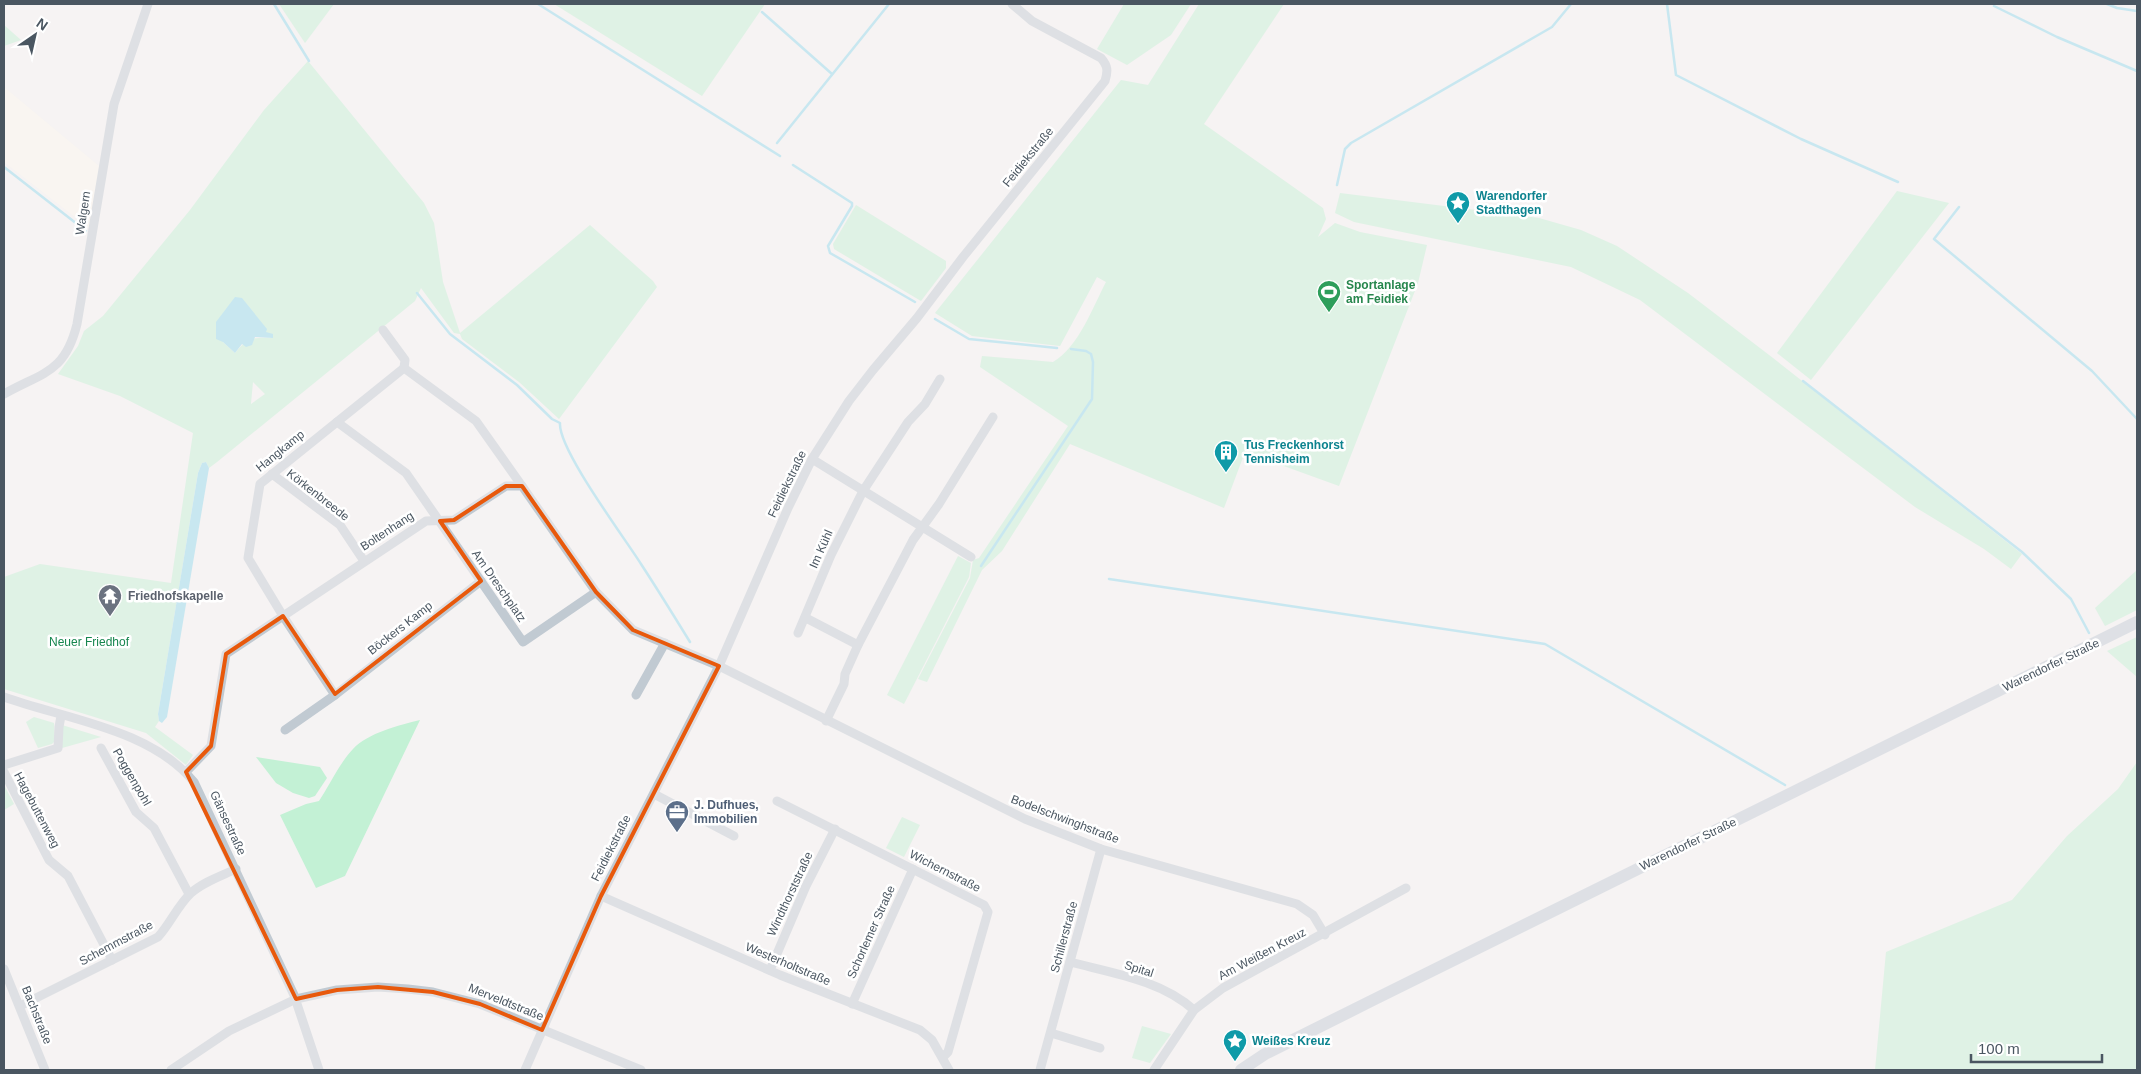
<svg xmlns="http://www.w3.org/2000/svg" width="2141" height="1074" font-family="Helvetica,sans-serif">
<rect width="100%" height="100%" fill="#f5f3f3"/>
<polygon fill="#fdf9ef" points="4,87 99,166 89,228 4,162"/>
<g fill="#c3f1d5" fill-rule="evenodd">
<polygon points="279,4 334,4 305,43"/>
<polygon points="554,4 765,4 702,96"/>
<polygon points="1124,4 1191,4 1171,35 1127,65 1097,49"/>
<path d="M1199,4h85l-80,120 119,84 3,11 -8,18 17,-14 25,9 67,13 -9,38 -79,203 -94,-34 -21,56 -154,-64 -68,107 -20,19 -55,112 -9,-3 52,-101 3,-18 6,-2 89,-132 -88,-59 2,-11 71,6c25,-14 40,-55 53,-80l-9,-5 -37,69 -88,-10 -37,-23 186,-233 27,5z"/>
<polygon points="4,25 21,40 4,46"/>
<path d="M308,61l116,142 10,20 9,59 17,51 130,-108 63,56 4,6 -98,132 -40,-37 -57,-43 -2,-5 -6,-1 -33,-45 -6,13 -198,161 -8,6 -3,-6 -4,1 -4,10 -40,241 1,7 -4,6 38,28 -7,10 -40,-32 -142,-44v-112l36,-13 131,19 22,-150 -73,-37 -62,-22 20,-28 6,-15 19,-15 87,-106 74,-100zM265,332l7,6c-19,-1 -25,0 -37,15l-12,-11zM253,382l12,12 -14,10v-1z"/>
<polygon points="1897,191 1949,203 1811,380 1777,353"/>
<polygon points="1340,193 1539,218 1581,230 1617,246 1688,293 1773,358 2022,554 2011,569 1984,549 1915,507 1640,300 1571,267 1354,222 1335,213"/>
<polygon points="856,205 946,261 946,268 921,301 834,249 833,244"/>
<polygon points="958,556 971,563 969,577 904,704 887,695"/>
<polygon points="2137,570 2137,610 2105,626 2095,608"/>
<polygon points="2137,637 2137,677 2107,651"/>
<polygon points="34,717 54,723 55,741 52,744 38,748 26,722"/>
<path d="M420,720l-75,156 -29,12 -36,-73 26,-11 13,-3c10,-15 22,-40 34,-52 15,-16 46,-24 67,-29z"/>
<polygon points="62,725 101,737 62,748"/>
<polygon points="256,757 320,767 327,778 315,796 309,798 293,793 276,783"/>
<polygon points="2137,762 2137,1070 1875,1070 1886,952 2012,900 2067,836 2118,789"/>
<polygon points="4,785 14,804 4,810"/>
<polygon points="902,817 920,825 904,857 886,848"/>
<polygon points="1142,1026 1171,1034 1150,1063 1132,1058"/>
</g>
<g fill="#90daee">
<polygon points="235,297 242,298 267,329 266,332 273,334 273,338 255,337 252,345 246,347 242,344 235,353 223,342 216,339 216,322"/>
<polygon points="206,462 209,468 167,717 162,723 159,721 158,714 198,473 202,463"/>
</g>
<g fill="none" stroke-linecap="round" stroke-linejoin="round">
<g stroke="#90daee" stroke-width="2.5">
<polyline points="274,4 309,61"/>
<polyline points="538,4 780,156"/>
<polyline points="1667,4 1676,75 1801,139 1898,182"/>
<polyline points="2107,4 2117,8 2137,11"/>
<polyline points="1994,6 2057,37 2137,71"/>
<polyline points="762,12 832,74"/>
<polyline points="777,143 889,4"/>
<polyline points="793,165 852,203 852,206 828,246 830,253 915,302"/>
<polyline points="4,167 86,231"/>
<polyline points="1337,185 1345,149 1351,143 1552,27 1571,4"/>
<polyline points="1959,207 1934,239 2092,371 2137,419"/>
<path d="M417,293l33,41 67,51 35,34 8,4c-2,26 64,114 81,141 17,26 33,52 49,78"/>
<polyline points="935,319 969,339 1057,348"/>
<polyline points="1803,381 2022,552 2071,599 2089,633"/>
<polyline points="981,566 1092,399 1093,362 1091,354 1086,351 1071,349"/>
<polyline points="1109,579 1545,644 1785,785"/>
</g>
<g stroke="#c1cad2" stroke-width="9">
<polyline points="383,330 405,360 404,368"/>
<path d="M4,394c39,-22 61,-21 73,-70l37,-220 34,-100"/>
<polyline points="337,422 406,473 523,642 596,592"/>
<polyline points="812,459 971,557"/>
<polyline points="272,474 340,525 364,561"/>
<polyline points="481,581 335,695 283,616 248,558 260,484 404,368 476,421 522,486"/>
<polyline points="806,618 858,645"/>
<polyline points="798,633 831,555 863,491 908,422 925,404 940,379"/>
<polyline points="636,695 665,643"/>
<path d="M4,697c61,22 147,32 190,85l100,213 25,75"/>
<polyline points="826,721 844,684 845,674 858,645 913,540 939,504 993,417"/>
<polyline points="285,730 335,695"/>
<polyline points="101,748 136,812 154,828 189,894"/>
<polyline points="4,765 58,748 59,727 61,716"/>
<polyline points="4,772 49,860 68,876 112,960"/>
<polyline points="186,772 211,746 226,654 426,521 454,520 506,486 522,486 596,592 633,630 719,666 1025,819 1101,849 1297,904 1313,915 1325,935"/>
<polyline points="654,794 734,836"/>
<polyline points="777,801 984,905 988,912 948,1052 943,1057"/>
<polyline points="601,896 780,975 920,1030 932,1040 949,1070"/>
<path d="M1070,962c42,11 91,18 124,48"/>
<polyline points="4,969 45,1070"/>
<polyline points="770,970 806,886 835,829"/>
<polyline points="852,1004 913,869"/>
<path d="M20,1006l138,-69c12,-13 20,-32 33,-44 12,-11 30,-17 45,-24"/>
<polyline points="1051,1033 1100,1048"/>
<polyline points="171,1070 229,1031 296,999 337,990 378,987 408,989 433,992 480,1004 641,1070"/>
<path d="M525,1070l76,-174 118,-230 69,-158 24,-49 37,-58 24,-31 44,-52 46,-61 142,-176c3,-10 3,-15 -4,-23l-69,-37 -20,-17"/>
<polyline points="1040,1070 1101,849"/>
<polyline points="1154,1070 1194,1010 1223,988 1406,888"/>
</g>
<polyline stroke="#c1cbd6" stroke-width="12" points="1241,1070 1265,1054 1371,1001 2137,622"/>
</g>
<path d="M0 0H2141V1074H0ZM506,486h16l74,106 37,38 86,36 -118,230 -59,134 -62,-26 -47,-12 -55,-5 -41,3 -41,9 -110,-227 25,-26 15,-92 57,-38 52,78 146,-113 -41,-60 14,-1z" fill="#f5f3f3" fill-opacity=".55" fill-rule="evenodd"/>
<path fill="none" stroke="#e8590c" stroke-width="4" stroke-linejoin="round" d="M506,486h16l74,106 37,38 86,36 -118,230 -59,134 -62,-26 -47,-12 -55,-5 -41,3 -41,9 -110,-227 25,-26 15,-92 57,-38 52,78 146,-113 -41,-60 14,-1z"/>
<defs>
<g id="sight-pin" transform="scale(1.25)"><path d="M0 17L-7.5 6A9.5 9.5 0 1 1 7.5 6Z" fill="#0f9aa8" stroke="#fff"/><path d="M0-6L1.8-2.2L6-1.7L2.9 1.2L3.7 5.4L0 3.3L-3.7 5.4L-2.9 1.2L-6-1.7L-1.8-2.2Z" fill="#fff"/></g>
<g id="stadium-pin" transform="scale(1.25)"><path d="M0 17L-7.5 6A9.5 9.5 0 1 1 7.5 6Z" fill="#2e9e5b" stroke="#fff"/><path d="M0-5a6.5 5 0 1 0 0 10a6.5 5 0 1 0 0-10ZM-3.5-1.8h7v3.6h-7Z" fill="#fff"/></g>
<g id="building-pin" transform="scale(1.25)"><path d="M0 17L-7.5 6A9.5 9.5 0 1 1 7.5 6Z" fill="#0f9aa8" stroke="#fff"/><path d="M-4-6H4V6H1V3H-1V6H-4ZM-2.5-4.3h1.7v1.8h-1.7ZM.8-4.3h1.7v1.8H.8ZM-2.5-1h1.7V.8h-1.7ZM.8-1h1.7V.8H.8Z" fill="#fff"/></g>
<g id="temple-pin" transform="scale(1.25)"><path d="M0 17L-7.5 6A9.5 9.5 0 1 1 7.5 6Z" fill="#6b7280" stroke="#fff"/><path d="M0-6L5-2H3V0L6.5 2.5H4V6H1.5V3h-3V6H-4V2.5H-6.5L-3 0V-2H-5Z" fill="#fff"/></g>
<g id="office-pin" transform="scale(1.25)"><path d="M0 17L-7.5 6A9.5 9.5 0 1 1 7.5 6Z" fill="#5c6f8a" stroke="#fff"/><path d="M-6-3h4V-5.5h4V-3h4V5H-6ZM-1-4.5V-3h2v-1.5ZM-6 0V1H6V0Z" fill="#fff"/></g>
</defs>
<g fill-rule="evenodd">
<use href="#sight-pin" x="1458" y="203"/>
<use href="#stadium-pin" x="1329" y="292"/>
<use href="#building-pin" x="1226" y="452"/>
<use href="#temple-pin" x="110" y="596"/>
<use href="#office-pin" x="677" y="812"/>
<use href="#sight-pin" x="1235" y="1041"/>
</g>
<g text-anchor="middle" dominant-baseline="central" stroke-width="5" stroke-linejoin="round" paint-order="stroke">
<g font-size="12" fill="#4a5661" stroke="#fff">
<text transform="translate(1028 157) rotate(-51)">Feidiekstraße</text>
<text transform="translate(83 213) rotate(-81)">Walgern</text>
<text transform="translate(280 451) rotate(-39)">Hangkamp</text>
<text transform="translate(787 484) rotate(-64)">Feidiekstraße</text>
<text transform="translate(318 495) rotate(38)">Körkenbreede</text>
<text transform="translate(387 531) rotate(-33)">Boltenhang</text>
<text transform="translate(821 549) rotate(-66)">Im Kühl</text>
<text transform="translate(499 586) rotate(55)">Am Dreschplatz</text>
<text transform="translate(400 628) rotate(-38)">Böckers Kamp</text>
<text transform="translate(2051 665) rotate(-26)">Warendorfer Straße</text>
<text transform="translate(132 777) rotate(60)">Poggenpohl</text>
<text transform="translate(37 810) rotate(62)">Hagebuttenweg</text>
<text transform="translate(1065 819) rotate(21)">Bodelschwinghstraße</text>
<text transform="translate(228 823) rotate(65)">Gänsestraße</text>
<text transform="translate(1688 844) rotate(-26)">Warendorfer Straße</text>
<text transform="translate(611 848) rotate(-63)">Feidiekstraße</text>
<text transform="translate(945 871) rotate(27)">Wichernstraße</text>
<text transform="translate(790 894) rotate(-65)">Windthorststraße</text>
<text transform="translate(871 932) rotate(-66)">Schorlemer Straße</text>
<text transform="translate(1064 937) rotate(-75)">Schillerstraße</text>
<text transform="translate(116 943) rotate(-28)">Schemmstraße</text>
<text transform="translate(1262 954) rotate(-28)">Am Weißen Kreuz</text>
<text transform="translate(788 964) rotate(23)">Westerholtstraße</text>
<text transform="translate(1139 969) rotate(18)">Spital</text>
<text transform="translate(506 1002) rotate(22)">Merveldtstraße</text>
<text transform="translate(37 1015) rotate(68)">Bachstraße</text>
</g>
<g font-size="12" font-weight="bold" fill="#0d838f" stroke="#fff" text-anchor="start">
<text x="1476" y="196">Warendorfer<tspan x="1476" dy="14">Stadthagen</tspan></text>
<text x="1244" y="445">Tus Freckenhorst<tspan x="1244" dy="14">Tennisheim</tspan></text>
<text x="1252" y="1041">Weißes Kreuz</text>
</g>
<g font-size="12" font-weight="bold" fill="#27864d" stroke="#fff" text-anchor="start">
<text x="1346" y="285">Sportanlage<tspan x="1346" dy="14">am Feidiek</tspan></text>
</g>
<g font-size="12" font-weight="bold" fill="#5b616d" stroke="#fff" text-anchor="start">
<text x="128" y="596">Friedhofskapelle</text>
</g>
<g font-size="12" fill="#17864f" stroke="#fff">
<text x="89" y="642">Neuer Friedhof</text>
</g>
<g font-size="12" font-weight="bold" fill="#4e5e75" stroke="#fff" text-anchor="start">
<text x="694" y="805">J. Dufhues,<tspan x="694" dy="14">Immobilien</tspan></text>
</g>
</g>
<rect width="2141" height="1074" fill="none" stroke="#4a5661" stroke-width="10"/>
<g transform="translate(35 35) rotate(34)" stroke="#ffffff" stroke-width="4" paint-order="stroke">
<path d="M0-4L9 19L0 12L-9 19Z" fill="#4a5661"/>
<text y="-8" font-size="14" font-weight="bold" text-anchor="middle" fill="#4a5661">N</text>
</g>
<path d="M1971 1054v8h131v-8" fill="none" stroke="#4a5661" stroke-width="2.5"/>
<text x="1978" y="1054" font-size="15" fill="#4a5661" stroke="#ffffff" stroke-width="4" paint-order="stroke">100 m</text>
</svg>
